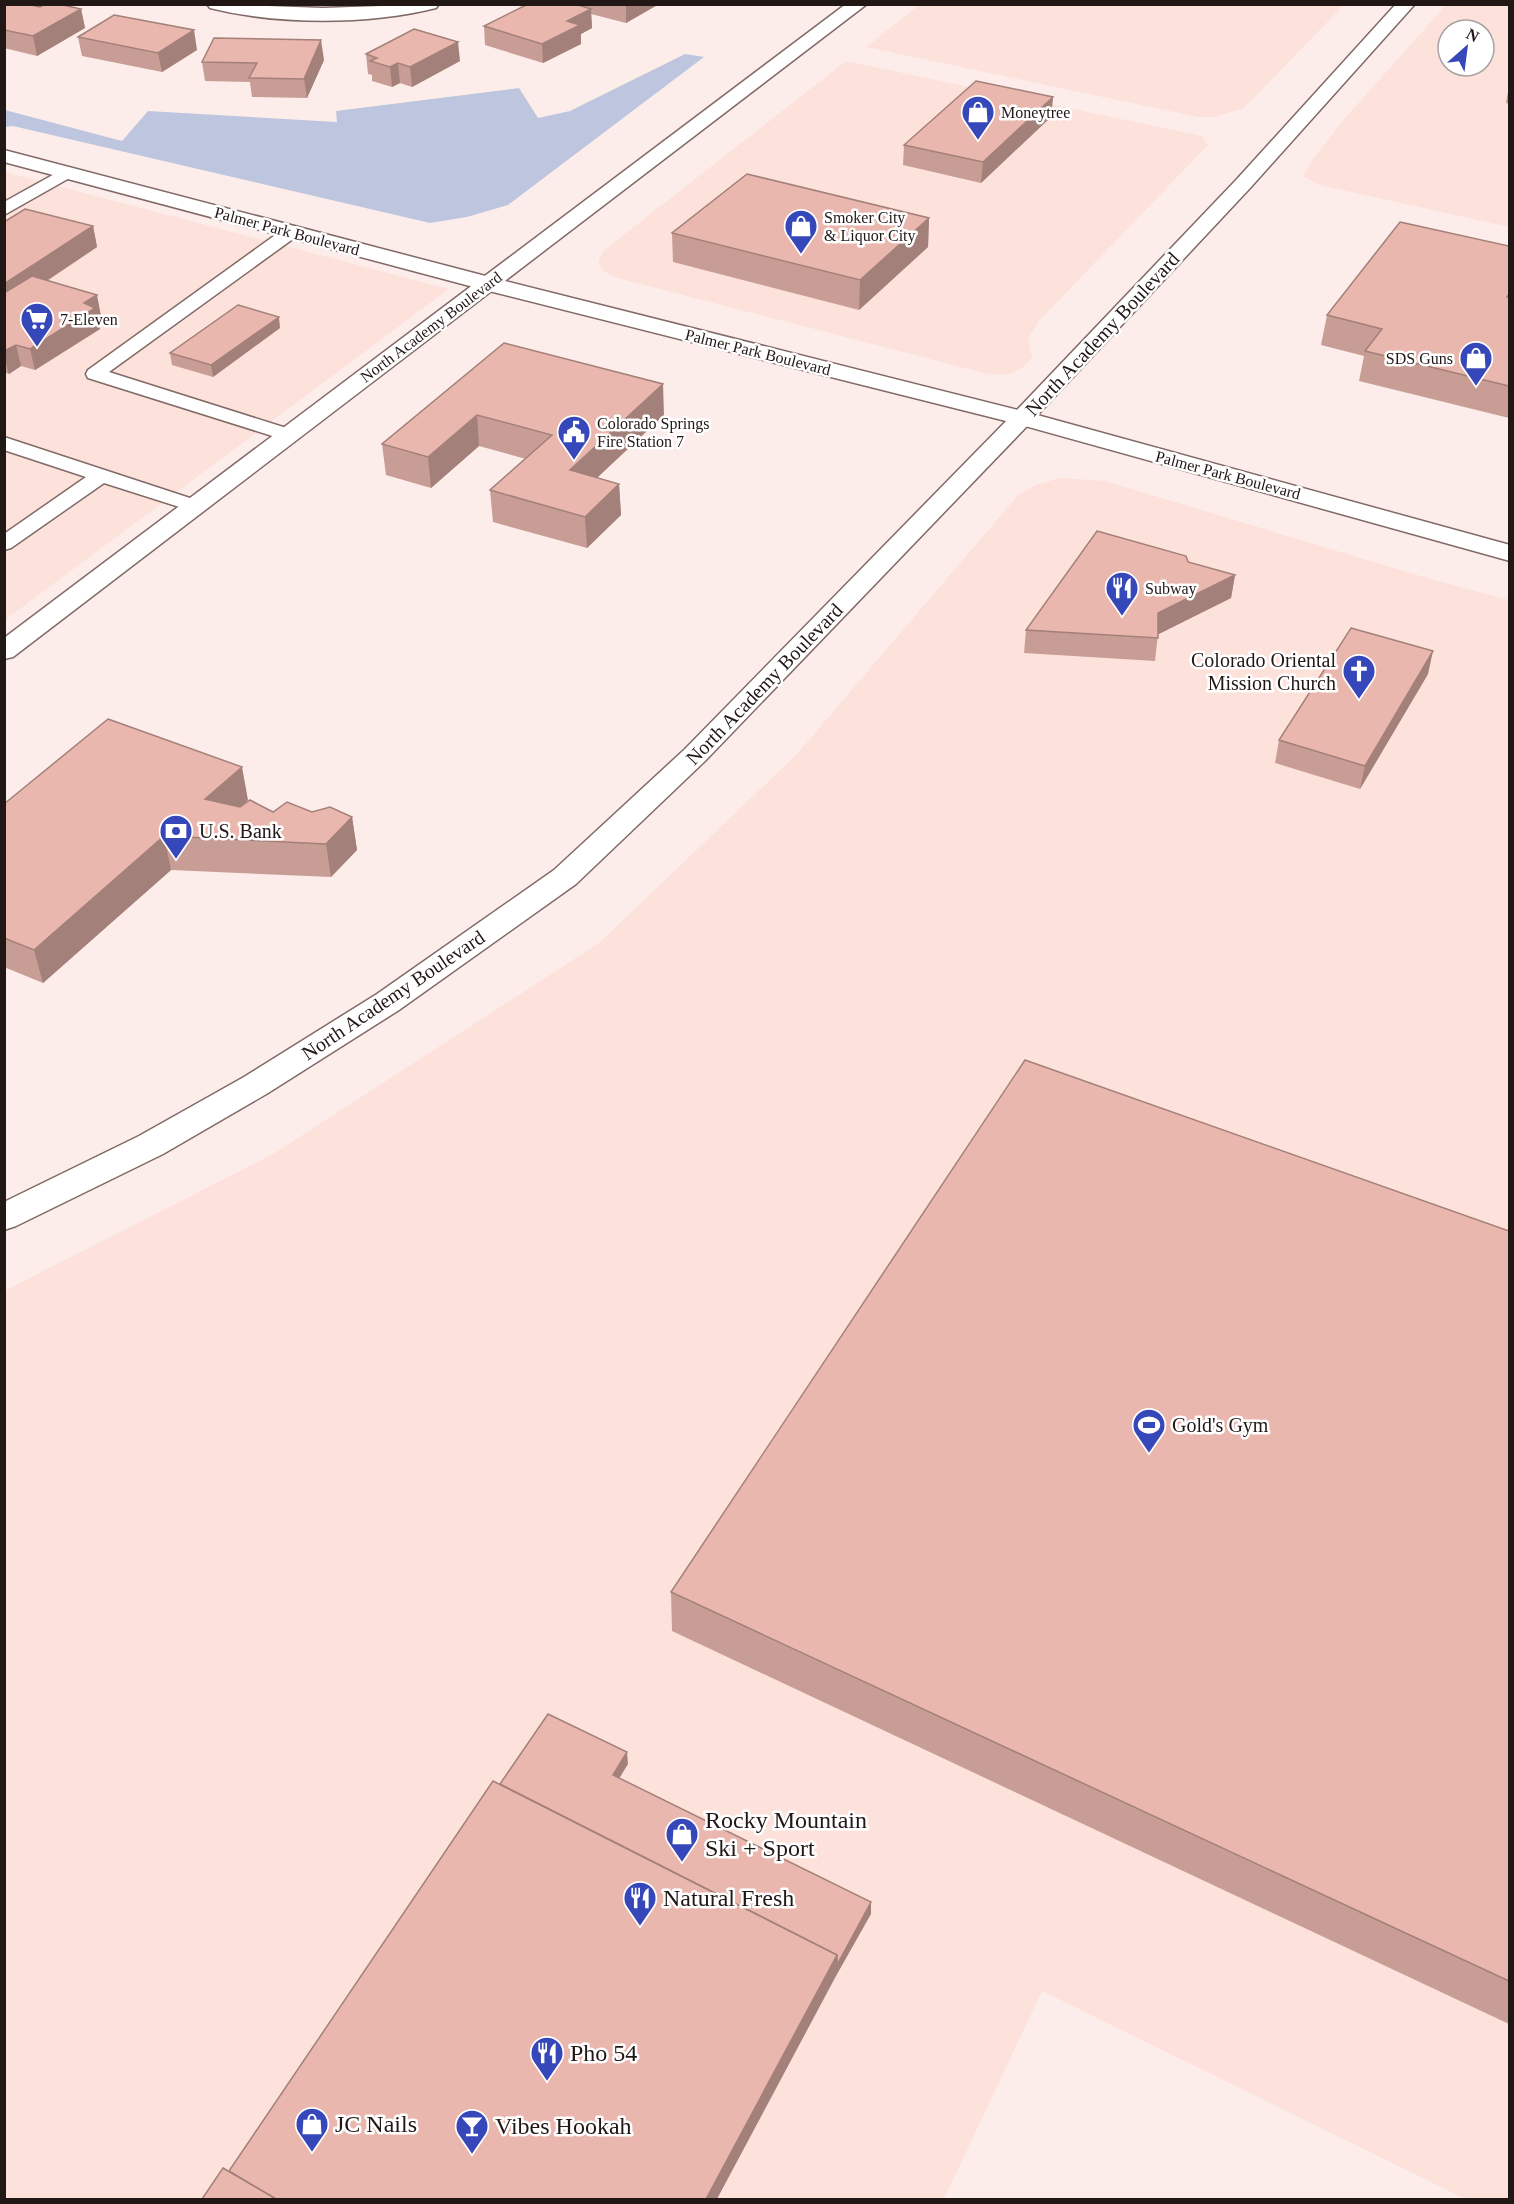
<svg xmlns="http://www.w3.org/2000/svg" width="1514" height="2204" font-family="Georgia,serif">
<rect width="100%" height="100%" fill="#fdedea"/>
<g fill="#fde2dc" fill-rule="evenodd">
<polygon points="919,5 920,4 1344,5 1244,108 1215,117 1198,117 866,47"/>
<path d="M1446,5h63v222l-190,-42 -16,-9 9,-16 34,-43zM1448,30h36v36h-36z"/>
<polygon points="846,61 1202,136 1208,145 1038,322 1028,339 1032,357 1025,366 1010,374 988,374 617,278 602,270 598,261 603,251"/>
<polygon points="5,172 449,289 5,620"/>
<polygon points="1061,478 1105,481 1434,580 1509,600 1509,2199 1465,2199 1042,1991 944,2199 5,2199 4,1291 273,1154 599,943 797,754 1019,494 1038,484"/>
</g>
<polygon fill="#bec6df" points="685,54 704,57 508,205 467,217 430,223 13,126 5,127 5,110 122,141 148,111 337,122 336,111 519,88 538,118 570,111"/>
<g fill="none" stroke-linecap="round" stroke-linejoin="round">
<g stroke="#816a66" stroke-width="3">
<g id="service">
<polygon points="67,167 75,172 73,176 4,215 4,202"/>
<polygon points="291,227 297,228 300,232 297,236 109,372 296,431 299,435 296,439 282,439 88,378 86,374 88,370 285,228"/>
<polygon points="4,437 202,502 205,506 202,510 195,512 104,483 11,548 4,550 4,534 86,477 4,450"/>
</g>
</g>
<g stroke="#816a66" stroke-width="3">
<path id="minor" d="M207,4l116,4 116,-4 -3,4c-67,17 -159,17 -226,0z"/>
</g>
<g stroke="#816a66" stroke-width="3">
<polygon id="secondary" points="4,150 497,279 1030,413 1510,545 1510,561 1014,423 481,289 4,162"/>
</g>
<g stroke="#816a66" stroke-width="3">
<g id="trunk">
<polygon points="846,4 867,4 13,657 4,659 4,638"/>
<polygon points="1396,4 1415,4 1251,187 1030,423 705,761 576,884 399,1010 268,1093 163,1154 16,1226 4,1230 4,1202 139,1136 244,1077 377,994 554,870 685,749 1014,413 1237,179"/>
</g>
</g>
<use href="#service" fill="#fff" fill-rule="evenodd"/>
<use href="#minor" fill="#fff" fill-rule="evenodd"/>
<use href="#secondary" fill="#fff" fill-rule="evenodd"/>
<use href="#trunk" fill="#fff" fill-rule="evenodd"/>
</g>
<g fill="#c89d95">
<polygon points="4,4 81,9 85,28 37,56 4,48"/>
<polygon points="528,4 659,4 626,23 591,14 592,28 581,34 581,44 543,63 485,45 484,26"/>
<polygon points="78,37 197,50 162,72 82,56"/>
<polygon points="366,54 460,61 412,87 400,83 392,87 372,81 372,75 368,74"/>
<polygon points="324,60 307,98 252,97 250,82 205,81 202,62"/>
<polygon points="1509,86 1509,104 1506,103"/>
<polygon points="1053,97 1051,117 981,183 903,165 904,145"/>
<polygon points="929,218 928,247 859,310 673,262 672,233"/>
<polygon points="4,222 93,226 97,247 47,281 101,316 97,319 100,329 35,370 21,366 9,374 4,372"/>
<polygon points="1509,246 1509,418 1359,381 1364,356 1321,345 1327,315"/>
<polygon points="280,328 213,377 172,365 170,353"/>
<polygon points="504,343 664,415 597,478 619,484 621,515 587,548 493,522 490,490 526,459 479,446 431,488 386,475 382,444"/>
<polygon points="1188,562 1235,575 1231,598 1158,634 1155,661 1024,653 1026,630"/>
<polygon points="1428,674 1360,789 1275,763 1279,740"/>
<polygon points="248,800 243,805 273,812 312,812 352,817 357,850 331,877 171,870 43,983 4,967 4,804"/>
<polygon points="1509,1231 1509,2024 672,1631 671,1592"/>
</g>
<g fill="#a38079">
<polygon points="626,4 659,4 626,23"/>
<polygon points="81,9 85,28 37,56 33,36"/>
<polygon points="591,9 592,28 581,34 581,44 543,63 542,44 567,21"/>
<polygon points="194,30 197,50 162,72 158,53"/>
<polygon points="321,40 324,60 307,98 304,79"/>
<polygon points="458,42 460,61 412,87 410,67"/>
<polygon points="398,63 400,83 392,87 390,67"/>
<polygon points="1053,97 1051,117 981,183 983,162"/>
<polygon points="929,218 928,247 859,310 860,280"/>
<polygon points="93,226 97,247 4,309 4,284"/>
<polygon points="97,295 101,316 97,319 100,329 35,370 30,349 84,303"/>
<polygon points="279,317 280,328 213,377 211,365"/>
<polygon points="16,345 21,366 9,374 4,356 4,351"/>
<polygon points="663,384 664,415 572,501 570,470"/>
<polygon points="477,415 479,446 431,488 428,457"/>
<polygon points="619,484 621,515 587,548 585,517"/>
<polygon points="1235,575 1231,598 1155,636 1158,613"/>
<polygon points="1433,651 1428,674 1360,789 1365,766"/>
<polygon points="242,767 248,800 212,832 205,799"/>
<polygon points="352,817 357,850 331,877 326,844"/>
<polygon points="164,836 171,870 43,983 34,950"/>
<polygon points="627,1752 628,1764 614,1787 613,1775"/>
<polygon points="871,1902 871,1914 836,1976 717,2199 706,2199 837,1955"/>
</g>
<g fill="#e9b7ad" stroke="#a38079" stroke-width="1.5">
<polygon points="4,4 27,4 40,7 45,4 59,4 81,9 33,36 4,30"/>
<polygon points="528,4 575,4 591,9 567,21 580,25 542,44 484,26"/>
<polygon points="114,15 194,30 158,53 78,37"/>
<polygon points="414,29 458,42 410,67 398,63 390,67 370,61 377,58 366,54"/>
<polygon points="214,38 321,40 304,79 249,78 257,63 202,62"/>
<polygon points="976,81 1053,97 983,162 904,145"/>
<polygon points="747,174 929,218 860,280 672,233"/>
<polygon points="25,209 93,226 4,284 4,222"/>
<polygon points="1400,222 1509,246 1509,294 1507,297 1509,297 1509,386 1365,351 1382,329 1327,315"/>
<polygon points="32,276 97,295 84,303 95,308 30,349 16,345 4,351 4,293"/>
<polygon points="238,305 279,317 211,365 170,353"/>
<polygon points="504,343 663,384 570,470 619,484 585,517 490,490 552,435 477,415 428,457 382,444"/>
<polygon points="1097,531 1186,556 1188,562 1235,575 1158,613 1158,638 1026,630"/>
<polygon points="1351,628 1433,651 1365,766 1279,740"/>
<polygon points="108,719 242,767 205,799 240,807 250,800 273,812 287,802 312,812 330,807 352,817 326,844 164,836 34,950 4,938 4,804"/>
<polygon points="1025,1060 1509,1231 1509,1981 671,1592"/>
<polygon points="548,1714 627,1752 613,1775 871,1902 837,1965 837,1955 500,1784"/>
<polygon points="493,1781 837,1955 706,2199 276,2199 229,2171"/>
<polygon points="223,2168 276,2199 202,2199"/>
</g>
<defs>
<g id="shop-pin" transform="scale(1.725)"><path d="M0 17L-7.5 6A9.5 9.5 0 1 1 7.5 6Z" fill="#3547b9" stroke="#fff"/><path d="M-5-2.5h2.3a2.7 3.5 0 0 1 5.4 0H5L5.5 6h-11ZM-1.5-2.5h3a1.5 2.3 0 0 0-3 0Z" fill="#fff"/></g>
<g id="supermarket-pin" transform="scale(1.725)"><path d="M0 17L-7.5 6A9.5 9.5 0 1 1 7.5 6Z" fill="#3547b9" stroke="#fff"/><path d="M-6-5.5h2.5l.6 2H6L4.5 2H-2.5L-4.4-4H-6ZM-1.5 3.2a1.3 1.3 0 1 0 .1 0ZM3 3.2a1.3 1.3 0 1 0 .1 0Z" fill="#fff"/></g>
<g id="civic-pin" transform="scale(1.725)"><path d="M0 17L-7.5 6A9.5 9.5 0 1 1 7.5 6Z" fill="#3547b9" stroke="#fff"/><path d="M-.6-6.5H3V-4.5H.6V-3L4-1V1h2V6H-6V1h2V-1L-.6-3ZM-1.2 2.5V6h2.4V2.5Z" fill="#fff"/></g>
<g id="restaurant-pin" transform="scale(1.725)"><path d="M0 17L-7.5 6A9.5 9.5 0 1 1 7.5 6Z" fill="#3547b9" stroke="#fff"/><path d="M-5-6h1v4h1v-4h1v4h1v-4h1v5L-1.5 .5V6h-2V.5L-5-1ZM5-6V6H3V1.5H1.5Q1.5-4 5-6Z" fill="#fff"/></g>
<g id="church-pin" transform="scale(1.725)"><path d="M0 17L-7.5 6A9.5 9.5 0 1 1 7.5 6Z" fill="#3547b9" stroke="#fff"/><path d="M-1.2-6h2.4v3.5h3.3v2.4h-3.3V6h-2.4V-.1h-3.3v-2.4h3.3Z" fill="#fff"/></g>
<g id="bank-pin" transform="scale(1.725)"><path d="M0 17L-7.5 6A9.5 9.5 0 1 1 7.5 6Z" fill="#3547b9" stroke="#fff"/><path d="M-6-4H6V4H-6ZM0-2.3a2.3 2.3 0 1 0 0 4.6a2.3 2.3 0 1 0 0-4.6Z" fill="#fff"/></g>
<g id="stadium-pin" transform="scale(1.725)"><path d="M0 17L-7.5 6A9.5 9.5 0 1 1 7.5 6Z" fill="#3547b9" stroke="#fff"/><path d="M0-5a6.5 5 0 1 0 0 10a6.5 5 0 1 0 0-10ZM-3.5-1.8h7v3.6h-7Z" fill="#fff"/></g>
<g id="bar-pin" transform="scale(1.725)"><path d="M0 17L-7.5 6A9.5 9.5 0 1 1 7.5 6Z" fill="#3547b9" stroke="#fff"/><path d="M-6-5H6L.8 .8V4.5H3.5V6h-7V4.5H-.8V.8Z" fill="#fff"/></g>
</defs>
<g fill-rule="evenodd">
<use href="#shop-pin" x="978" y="112"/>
<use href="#shop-pin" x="801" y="226"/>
<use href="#supermarket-pin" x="37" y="319"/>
<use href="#shop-pin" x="1476" y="358"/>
<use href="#civic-pin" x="574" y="432"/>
<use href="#restaurant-pin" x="1122" y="588"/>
<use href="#church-pin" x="1359" y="671"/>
<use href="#bank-pin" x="176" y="831"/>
<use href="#stadium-pin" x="1149" y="1425"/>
<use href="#shop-pin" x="682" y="1834"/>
<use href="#restaurant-pin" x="640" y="1898"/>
<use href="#restaurant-pin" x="547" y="2053"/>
<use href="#shop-pin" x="312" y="2124"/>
<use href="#bar-pin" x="472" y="2126"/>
</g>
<g text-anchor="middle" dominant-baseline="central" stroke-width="5" stroke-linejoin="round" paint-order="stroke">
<g font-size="16" fill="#211816" stroke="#fff" text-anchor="start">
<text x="1001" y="112">Moneytree</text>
<text x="824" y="217">Smoker City<tspan x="824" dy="18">&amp; Liquor City</tspan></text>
<text x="60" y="319">7-Eleven</text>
<text x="1453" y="358" text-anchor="end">SDS Guns</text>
<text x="597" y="423">Colorado Springs<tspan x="597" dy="18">Fire Station 7</tspan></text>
<text x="1145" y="588">Subway</text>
</g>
<g font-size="16" fill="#211816" stroke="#fff">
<text transform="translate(287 231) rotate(15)">Palmer Park Boulevard</text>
<text transform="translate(431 327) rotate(-37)">North Academy Boulevard</text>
<text transform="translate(758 352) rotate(14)">Palmer Park Boulevard</text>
<text transform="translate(1228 475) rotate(15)">Palmer Park Boulevard</text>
</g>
<g font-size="20" fill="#211816" stroke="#fff">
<text transform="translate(1102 334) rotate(-47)">North Academy Boulevard</text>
<text transform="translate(764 684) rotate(-46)">North Academy Boulevard</text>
<text transform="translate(393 995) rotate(-34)">North Academy Boulevard</text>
</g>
<g font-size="20" fill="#211816" stroke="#fff" text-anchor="start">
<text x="1336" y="660" text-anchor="end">Colorado Oriental<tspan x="1336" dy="23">Mission Church</tspan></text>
<text x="199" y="831">U.S. Bank</text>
<text x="1172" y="1425">Gold's Gym</text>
</g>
<g font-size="24" fill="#211816" stroke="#fff" text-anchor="start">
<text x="705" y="1820">Rocky Mountain<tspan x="705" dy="28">Ski + Sport</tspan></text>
<text x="663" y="1898">Natural Fresh</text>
<text x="570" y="2053">Pho 54</text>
<text x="335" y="2124">JC Nails</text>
<text x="495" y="2126">Vibes Hookah</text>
</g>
</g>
<rect width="1514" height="2204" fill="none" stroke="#211816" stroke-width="12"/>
<g transform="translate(1466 48) rotate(28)"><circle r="28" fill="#ffffff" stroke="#a6a3a2" stroke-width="1.5"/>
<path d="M0-4.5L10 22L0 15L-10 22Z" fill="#3547b9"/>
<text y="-9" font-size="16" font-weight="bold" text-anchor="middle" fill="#211816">N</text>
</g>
</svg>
